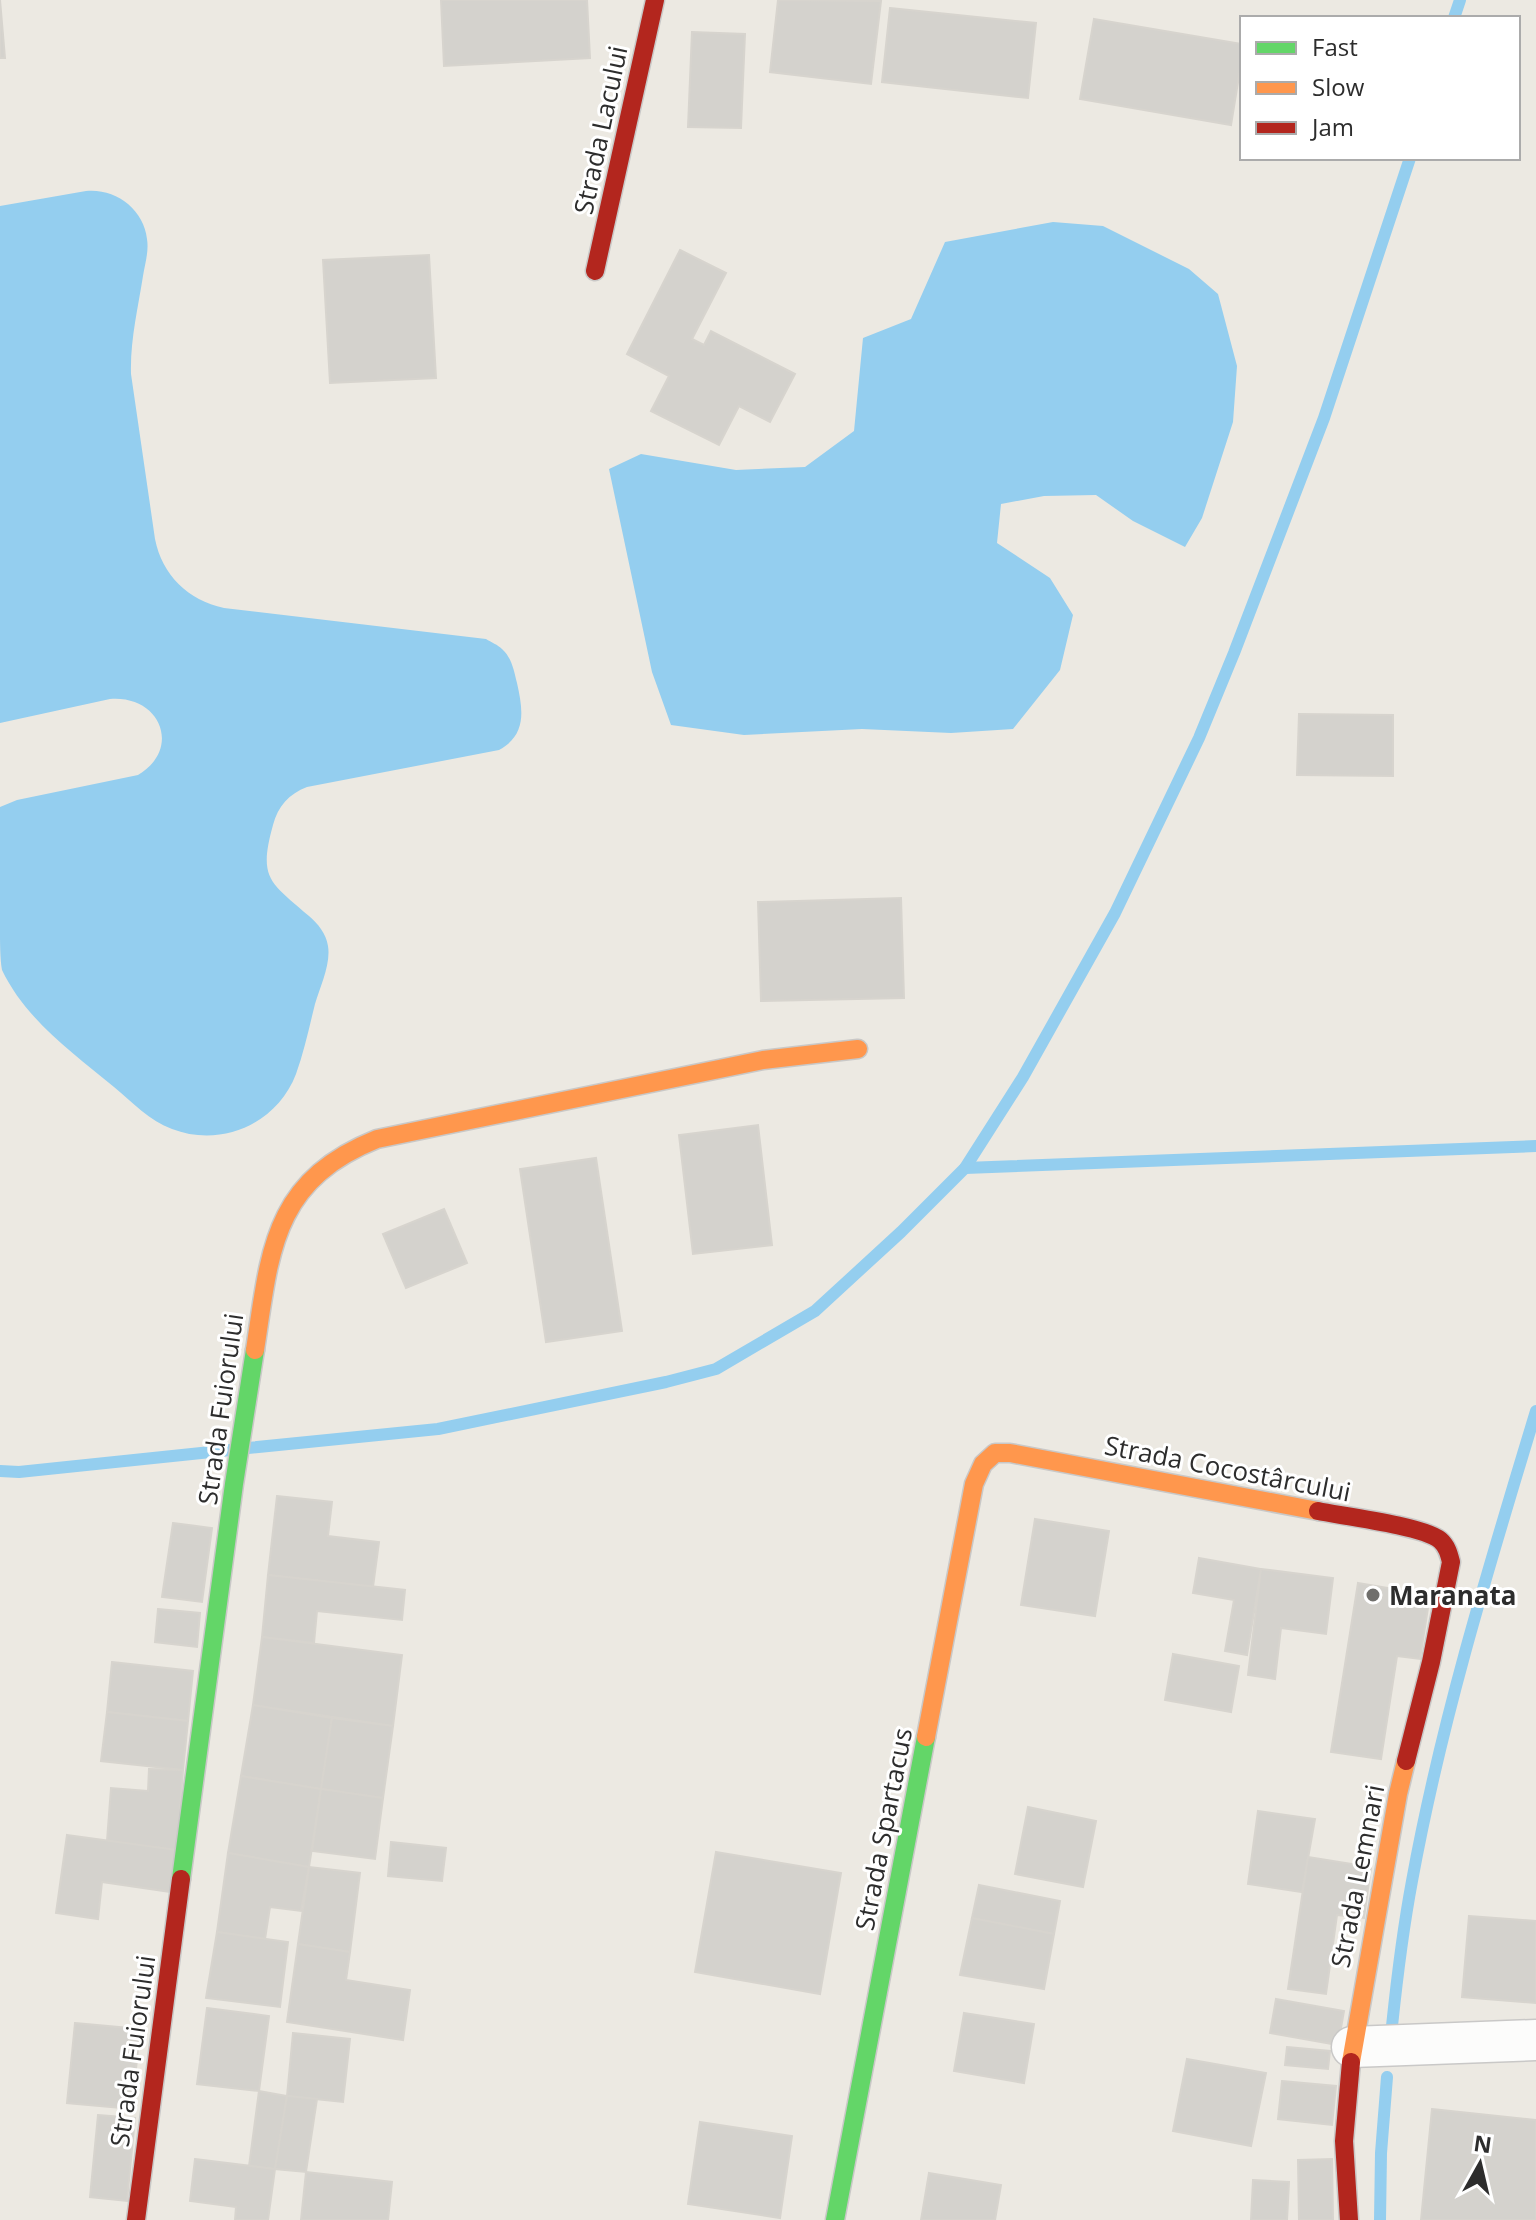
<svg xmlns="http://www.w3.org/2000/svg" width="1536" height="2220" font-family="'Open Sans',sans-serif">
<rect width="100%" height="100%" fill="#ece9e2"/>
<g fill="#94ceef">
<path d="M86,191c29,-3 58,18 61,48 2,12 -2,25 -4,37 -5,32 -13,65 -12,98l24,165c7,36 33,61 69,69l262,31c5,3 12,6 16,10 10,9 12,22 15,34 6,27 10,52 -18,67l-192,37c-18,7 -29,19 -34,38 -15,54 -3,57 36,91 9,8 17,17 19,30 3,18 -8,41 -13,58 -6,24 -11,48 -19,70 -19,50 -75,74 -124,55 -22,-8 -40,-27 -58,-42 -42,-35 -88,-67 -112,-117 -2,-11 -2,-29 -2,-42 0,-40 0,-80 0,-121l17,-7 121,-25c44,-26 23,-80 -28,-76l-110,24v-517z"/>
<polygon points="1053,222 1103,226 1189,269 1218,294 1237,366 1233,422 1202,518 1185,547 1133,521 1096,495 1044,496 1001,504 997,543 1050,578 1073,615 1060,670 1013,729 951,733 862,729 744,735 671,725 652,672 609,469 641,454 736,470 805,467 854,431 863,338 911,319 945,242"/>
</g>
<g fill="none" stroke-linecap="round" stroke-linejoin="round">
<g stroke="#94ceef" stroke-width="12">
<polyline points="1454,18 1460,0"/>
<polyline points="965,1168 1536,1146"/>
<polyline points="248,1448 438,1429 666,1382 716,1369 815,1311 901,1232 965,1168 1023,1077 1115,913 1199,738 1234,653 1324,418 1410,158"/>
<polyline points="0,1471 19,1472 230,1450"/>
<path d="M1392,2026c5,-48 11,-97 20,-145 29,-159 77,-315 124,-470"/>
<polyline points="1380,2220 1381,2153 1387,2077"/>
</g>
</g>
<g fill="#d4d2cd" stroke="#d7d4ce" stroke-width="2">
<polygon points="0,0 5,58 0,58"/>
<polygon points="441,0 587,0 590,58 444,66"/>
<polygon points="778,0 881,1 871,84 770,72"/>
<polygon points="890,8 1036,23 1028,98 882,82"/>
<polygon points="1094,19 1242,44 1242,58 1231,125 1080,99"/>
<polygon points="692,32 745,34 741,128 688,127"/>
<polygon points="680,250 726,273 692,339 704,345 711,331 795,374 770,422 739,406 719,445 651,411 669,376 627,354"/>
<polygon points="429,255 436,378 330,383 323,260"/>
<polygon points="1299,714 1393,715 1393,776 1297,775"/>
<polygon points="901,898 904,998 761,1001 758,902"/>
<polygon points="758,1125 772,1245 693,1254 679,1135"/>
<polygon points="596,1158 622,1331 546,1342 520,1169"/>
<polygon points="444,1209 467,1263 406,1288 383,1234"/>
<polygon points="277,1496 332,1502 328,1536 379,1542 373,1587 268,1575"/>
<polygon points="1035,1519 1109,1531 1095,1616 1021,1605"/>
<polygon points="173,1523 212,1528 202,1602 162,1597"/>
<polygon points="1199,1558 1261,1569 1247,1655 1225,1651 1234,1600 1193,1593"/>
<polygon points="1261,1569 1333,1578 1326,1634 1281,1628 1275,1679 1248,1675"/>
<polygon points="268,1575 405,1590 402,1620 317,1611 314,1643 262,1637"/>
<polygon points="1358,1583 1430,1595 1420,1659 1397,1656 1381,1759 1331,1752"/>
<polygon points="158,1609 200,1613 197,1647 155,1642"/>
<polygon points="262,1637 402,1655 393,1726 253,1705"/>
<polygon points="1173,1654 1239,1666 1231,1712 1165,1700"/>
<polygon points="112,1662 193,1671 188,1721 107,1712"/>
<polygon points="253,1705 332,1718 321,1789 241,1776"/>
<polygon points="107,1712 188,1721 183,1770 101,1761"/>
<polygon points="332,1718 393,1726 383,1798 321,1789"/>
<polygon points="149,1769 183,1770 177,1850 107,1841 111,1788 148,1791"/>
<polygon points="241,1776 321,1789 309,1867 228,1853"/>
<polygon points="321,1789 383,1798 375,1859 312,1851"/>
<polygon points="1028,1807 1096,1821 1083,1887 1015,1874"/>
<polygon points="1258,1811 1315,1819 1302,1892 1248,1884"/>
<polygon points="67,1835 177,1850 171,1892 102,1882 98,1919 56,1913"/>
<polygon points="391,1842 446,1848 442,1881 388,1876"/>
<polygon points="716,1852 841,1873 820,1994 695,1972"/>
<polygon points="228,1853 309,1867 301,1911 270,1907 265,1939 217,1932"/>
<polygon points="1308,1857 1371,1867 1364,1918 1337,1915 1326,1994 1288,1989"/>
<polygon points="309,1867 360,1873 350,1952 298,1944"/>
<polygon points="979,1885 1060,1901 1054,1934 972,1918"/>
<polygon points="1469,1916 1536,1921 1536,2003 1462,1997"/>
<polygon points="972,1918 1054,1934 1044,1989 960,1975"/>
<polygon points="217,1932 288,1942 280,2007 206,1998"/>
<polygon points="298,1944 350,1952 346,1980 410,1990 403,2040 287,2022"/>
<polygon points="1276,1999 1344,2011 1338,2045 1270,2033"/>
<polygon points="207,2008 269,2016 259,2091 197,2084"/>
<polygon points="964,2013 1034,2024 1024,2083 954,2071"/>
<polygon points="75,2023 140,2029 132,2109 67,2103"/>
<polygon points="293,2033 350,2039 343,2102 287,2096"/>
<polygon points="1287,2047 1330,2051 1328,2069 1285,2065"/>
<polygon points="1187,2059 1266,2073 1251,2146 1173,2131"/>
<polygon points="1282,2081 1336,2086 1332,2125 1278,2119"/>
<polygon points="259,2091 287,2096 275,2169 249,2166"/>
<polygon points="287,2096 317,2099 306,2172 275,2169"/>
<polygon points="1432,2109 1536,2120 1536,2220 1421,2220"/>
<polygon points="98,2115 135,2118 127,2201 90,2197"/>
<polygon points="700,2122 792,2136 780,2218 688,2204"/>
<polygon points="195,2159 275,2169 268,2220 235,2220 236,2207 190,2201"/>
<polygon points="1332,2159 1333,2220 1299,2220 1298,2160"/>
<polygon points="306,2172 392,2182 388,2220 301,2220"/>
<polygon points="929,2173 1001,2185 995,2220 921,2220"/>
<polygon points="1253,2180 1289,2182 1287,2220 1251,2220"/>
</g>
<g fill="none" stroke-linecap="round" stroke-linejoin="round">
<g stroke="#c9c8c7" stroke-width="43">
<polyline id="street" points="1352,2047 1536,2040"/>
</g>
<g stroke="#c9c8c7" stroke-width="21">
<g id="fast">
<polyline points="181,1879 234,1484 255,1350"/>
<polyline points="835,2220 926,1737"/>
</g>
</g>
<g stroke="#c9c8c7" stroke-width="21">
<g id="slow">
<path d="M255,1350c15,-98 17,-169 122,-211l386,-79 95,-11"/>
<polyline points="926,1737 974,1484 983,1464 995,1453 1010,1453 1318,1511"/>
<polyline points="1351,2062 1398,1794 1406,1761"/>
</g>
</g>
<g stroke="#c9c8c7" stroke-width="21">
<g id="jam">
<polyline points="595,271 655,0"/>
<path d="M1318,1511c25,5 105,15 122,29 7,6 9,14 11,22l-20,100 -25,99"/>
<polyline points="136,2220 181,1879"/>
<polyline points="1349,2220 1344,2141 1351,2062"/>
</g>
</g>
<use href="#street" stroke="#fcfcfb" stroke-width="40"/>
<use href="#fast" stroke="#63d668" stroke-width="18"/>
<use href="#slow" stroke="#ff974d" stroke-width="18"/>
<use href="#jam" stroke="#b3261e" stroke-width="18"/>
</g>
<circle fill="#706f6c" stroke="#fff" stroke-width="3" cx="1373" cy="1595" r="8"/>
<g text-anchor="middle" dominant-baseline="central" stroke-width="6" stroke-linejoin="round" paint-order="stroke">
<g font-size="26" fill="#2d2d2d" stroke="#fff">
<text transform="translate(600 130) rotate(-78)">Strada Lacului</text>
<text transform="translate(220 1409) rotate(-82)">Strada Fuiorului</text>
<text transform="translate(1228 1468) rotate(11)">Strada Cocostârcului</text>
<text transform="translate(883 1829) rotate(-79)">Strada Spartacus</text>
<text transform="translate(1357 1876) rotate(-79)">Strada Lemnari</text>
<text transform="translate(132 2051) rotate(-82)">Strada Fuiorului</text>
</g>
<g font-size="26" font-weight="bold" fill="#2d2d2d" stroke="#fff" text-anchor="start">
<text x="1389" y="1595">Maranata</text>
</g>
</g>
<rect x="1240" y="16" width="280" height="144" fill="#ffffff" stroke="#ababab" stroke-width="2"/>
<rect x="1256" y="42" width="40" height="12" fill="#63d668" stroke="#ababab" stroke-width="2"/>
<text x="1312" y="56" font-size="24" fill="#2d2d2d">Fast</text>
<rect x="1256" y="82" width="40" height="12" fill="#ff974d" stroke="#ababab" stroke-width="2"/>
<text x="1312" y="96" font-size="24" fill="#2d2d2d">Slow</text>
<rect x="1256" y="122" width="40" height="12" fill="#b3261e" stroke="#ababab" stroke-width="2"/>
<text x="1312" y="136" font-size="24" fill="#2d2d2d">Jam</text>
<g transform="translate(1480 2164) rotate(8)" stroke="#ffffff" stroke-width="6" paint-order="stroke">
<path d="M0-6L14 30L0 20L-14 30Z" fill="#2d2d2d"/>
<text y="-12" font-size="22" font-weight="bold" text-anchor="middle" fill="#2d2d2d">N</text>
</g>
</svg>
